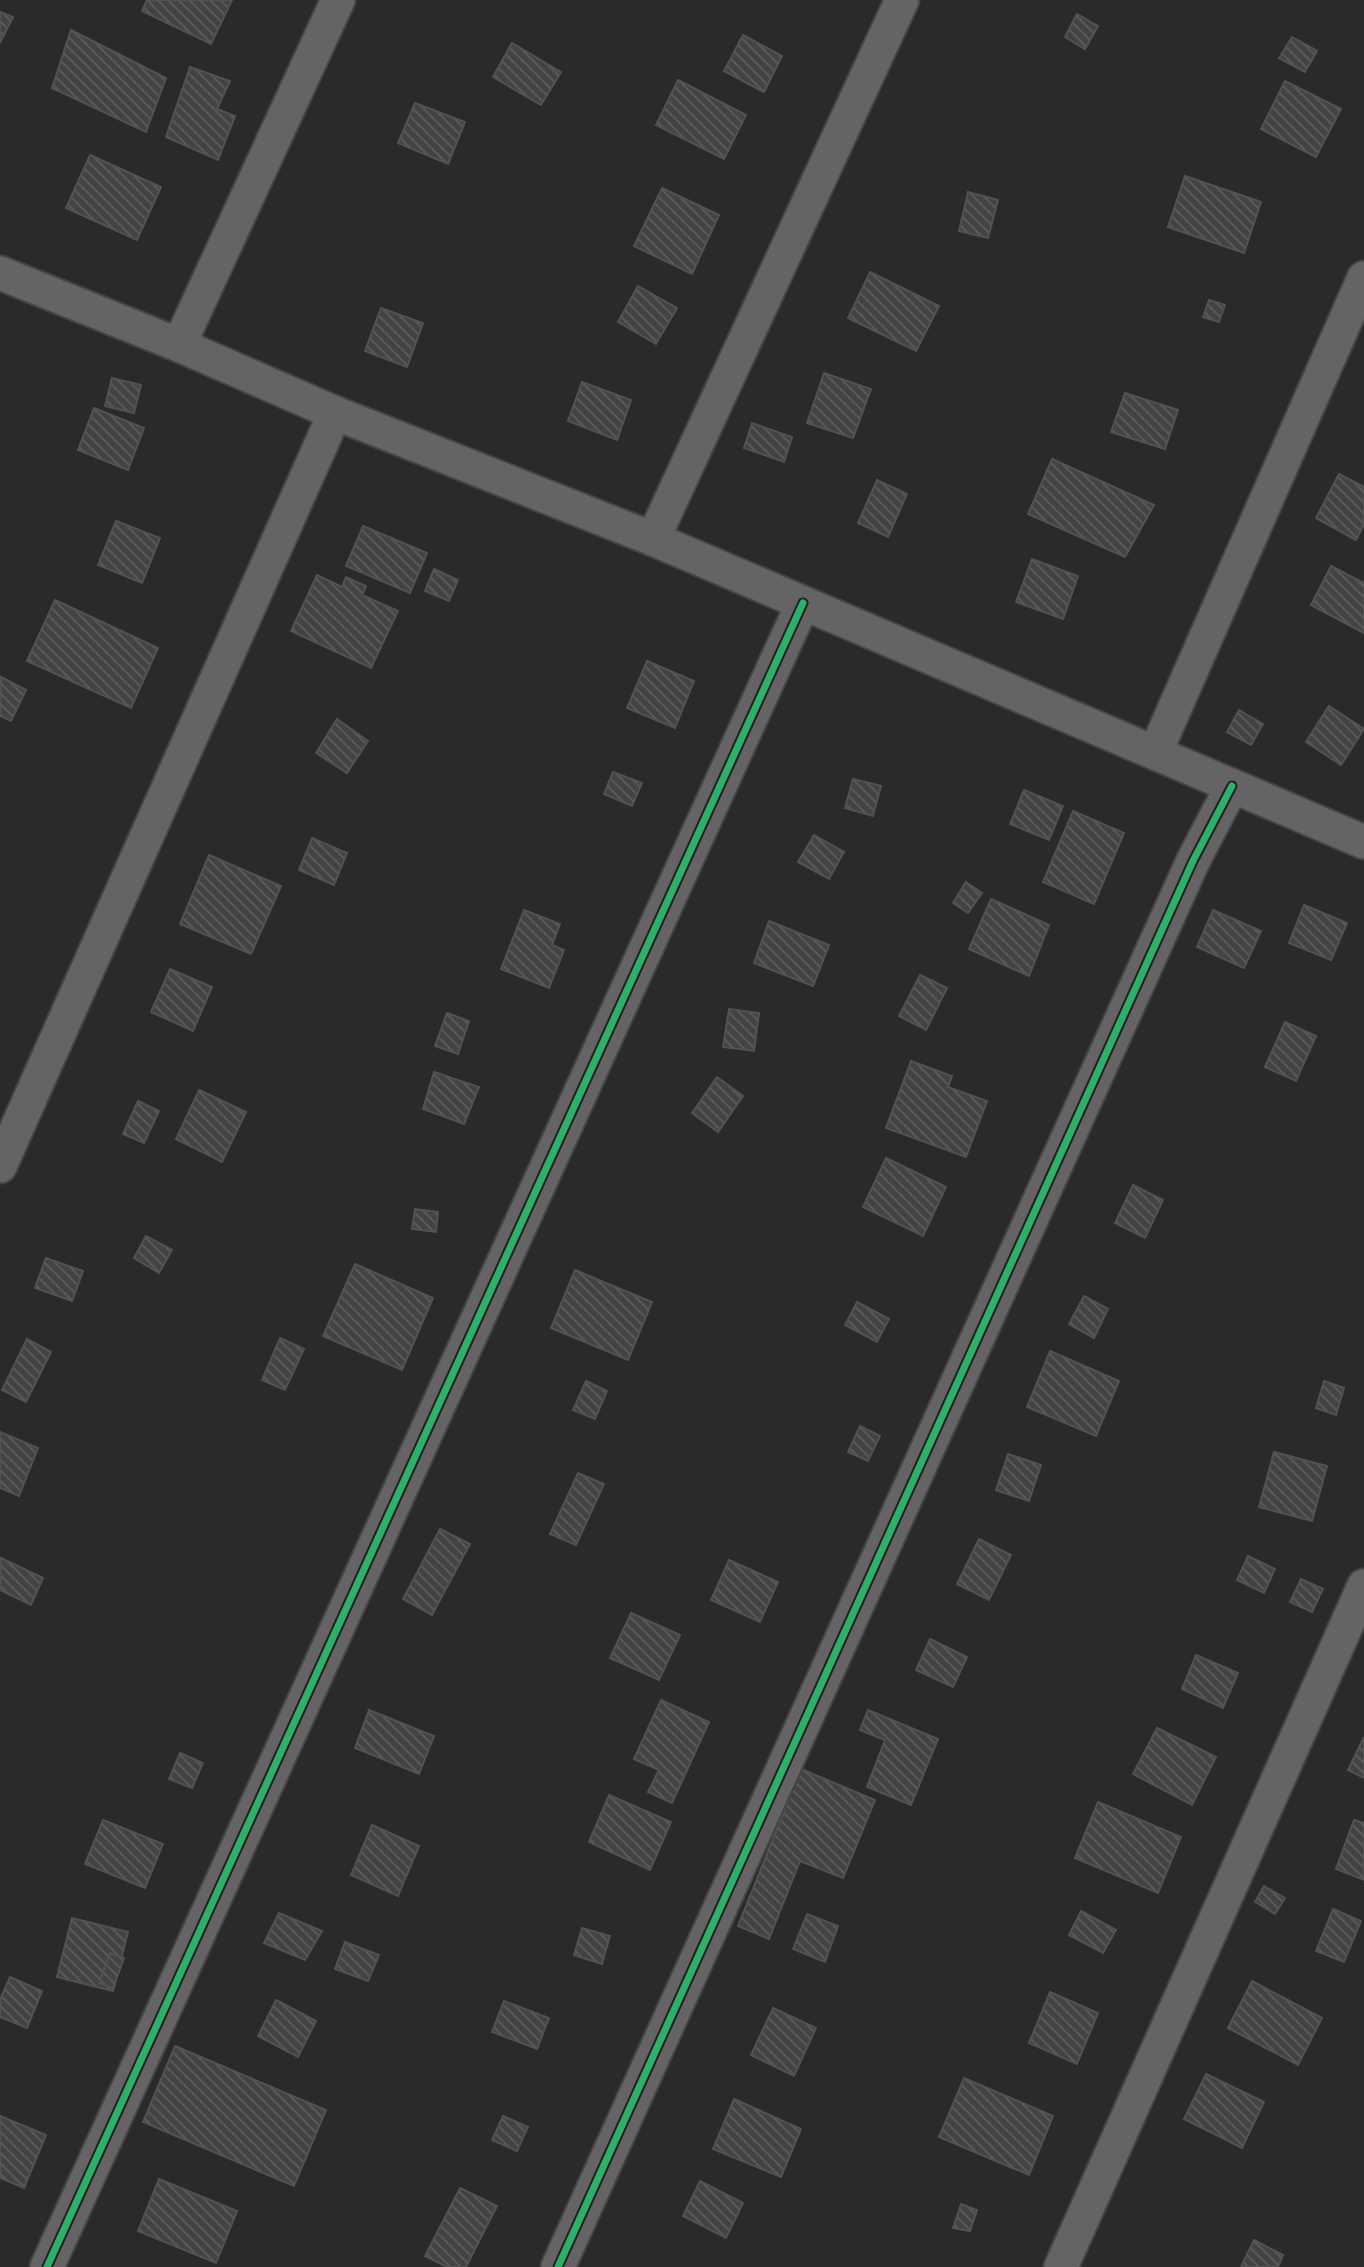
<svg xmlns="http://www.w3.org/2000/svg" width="1364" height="2267" font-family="Poppins,sans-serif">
<defs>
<pattern id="building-back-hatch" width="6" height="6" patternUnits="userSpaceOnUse" patternTransform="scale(1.75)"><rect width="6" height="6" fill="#444244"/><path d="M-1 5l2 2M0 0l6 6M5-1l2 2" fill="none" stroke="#5e5c5e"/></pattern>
</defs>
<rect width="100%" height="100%" fill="#2c292c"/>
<g fill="url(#building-back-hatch)" stroke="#535154" stroke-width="2">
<polygon points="147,0 232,0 211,44 142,11"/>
<polygon points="0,12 13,17 0,43"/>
<polygon points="1077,14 1098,26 1085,49 1065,37"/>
<polygon points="71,30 166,78 146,132 52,88"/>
<polygon points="743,35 782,56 764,92 724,71"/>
<polygon points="1292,37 1317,51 1305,72 1279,58"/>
<polygon points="512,43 561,72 541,105 493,77"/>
<polygon points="190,67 230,81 217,109 235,116 218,160 166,137"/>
<polygon points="678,80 746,115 724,159 656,125"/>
<polygon points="1285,81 1341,109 1316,157 1261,129"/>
<polygon points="415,103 465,122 448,164 398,143"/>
<polygon points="90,155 161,187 137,240 66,208"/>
<polygon points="1185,176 1261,202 1244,253 1168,227"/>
<polygon points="662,188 719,215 692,274 634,246"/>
<polygon points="968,192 998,200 988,238 959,231"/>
<polygon points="870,272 939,306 916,351 848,318"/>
<polygon points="638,286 677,308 656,344 618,322"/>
<polygon points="1209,300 1225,305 1219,322 1203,317"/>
<polygon points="381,308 423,323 407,367 365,351"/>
<polygon points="824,373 871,389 853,438 807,423"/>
<polygon points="112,378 141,385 134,413 105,406"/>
<polygon points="582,382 631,400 617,440 568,421"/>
<polygon points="1125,393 1178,410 1165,449 1111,432"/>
<polygon points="94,408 144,428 128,470 78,450"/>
<polygon points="752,423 792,437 784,462 744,448"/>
<polygon points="1052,459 1154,505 1125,557 1028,514"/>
<polygon points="1339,474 1364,487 1364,524 1356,540 1316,518"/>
<polygon points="877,480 907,494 888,537 858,523"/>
<polygon points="116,521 160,538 142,583 98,565"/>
<polygon points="363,526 427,553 410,593 346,566"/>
<polygon points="1032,559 1078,576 1063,619 1016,602"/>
<polygon points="1331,566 1364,583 1364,633 1311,605"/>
<polygon points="434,569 458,580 449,601 425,591"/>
<polygon points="317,575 342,587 346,577 366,586 362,595 398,611 371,668 291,631"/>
<polygon points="55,600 158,648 131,708 27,661"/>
<polygon points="647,661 694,681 675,728 627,708"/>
<polygon points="1,677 26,690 11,721 0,716"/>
<polygon points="1329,706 1364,729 1341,765 1306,742"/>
<polygon points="1239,710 1263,724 1251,745 1227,732"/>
<polygon points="337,719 368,741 347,773 316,753"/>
<polygon points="613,772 642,783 632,806 604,794"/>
<polygon points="853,779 881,786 873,816 845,808"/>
<polygon points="1024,790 1063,806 1049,840 1010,824"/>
<polygon points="1073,811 1124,833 1094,904 1043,882"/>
<polygon points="814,835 844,852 829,879 798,862"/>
<polygon points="312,838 347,853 334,885 299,870"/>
<polygon points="209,855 281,886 251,954 180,924"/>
<polygon points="966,882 982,893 968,913 953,903"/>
<polygon points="991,899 1049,925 1029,976 969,949"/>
<polygon points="1304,905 1347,923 1331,960 1289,943"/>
<polygon points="524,910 560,924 552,945 564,950 549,988 501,969"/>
<polygon points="1213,910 1261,931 1244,968 1197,947"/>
<polygon points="769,921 829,945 813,986 754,963"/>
<polygon points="170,969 212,987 193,1031 151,1012"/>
<polygon points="920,975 947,988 926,1030 899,1016"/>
<polygon points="729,1009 759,1013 754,1051 723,1047"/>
<polygon points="447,1013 469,1021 458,1054 435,1046"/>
<polygon points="1285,1022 1316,1036 1296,1081 1265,1067"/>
<polygon points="911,1061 952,1076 948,1087 987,1101 966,1157 886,1128"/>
<polygon points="434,1072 479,1087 464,1124 423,1109"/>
<polygon points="717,1077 743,1096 718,1132 692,1113"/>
<polygon points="199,1090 246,1112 222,1162 176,1139"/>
<polygon points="138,1101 159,1111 144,1143 123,1134"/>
<polygon points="886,1158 946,1187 923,1236 863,1207"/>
<polygon points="1133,1185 1163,1200 1145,1238 1115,1223"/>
<polygon points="415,1209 438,1212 436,1232 412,1229"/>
<polygon points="146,1236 172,1250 159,1273 134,1258"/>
<polygon points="46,1258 83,1271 72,1301 35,1288"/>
<polygon points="355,1264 433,1298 402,1370 323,1336"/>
<polygon points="575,1270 652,1302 628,1360 551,1328"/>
<polygon points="1084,1296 1108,1309 1094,1338 1069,1324"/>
<polygon points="857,1302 889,1319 877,1342 845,1325"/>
<polygon points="280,1338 304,1349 285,1390 262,1380"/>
<polygon points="27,1339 51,1352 26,1402 2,1390"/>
<polygon points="1050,1351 1119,1381 1096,1436 1027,1407"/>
<polygon points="586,1381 607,1391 595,1419 573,1410"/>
<polygon points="1324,1381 1344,1388 1336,1415 1316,1408"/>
<polygon points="860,1426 880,1436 868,1461 848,1452"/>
<polygon points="0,1432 38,1448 19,1496 0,1488"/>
<polygon points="1274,1452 1327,1466 1312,1521 1259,1507"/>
<polygon points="1008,1454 1041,1465 1029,1501 996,1490"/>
<polygon points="578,1473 604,1484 576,1545 550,1534"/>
<polygon points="440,1529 470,1544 432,1615 403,1599"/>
<polygon points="979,1539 1011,1555 989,1600 957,1584"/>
<polygon points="1248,1556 1275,1569 1264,1593 1237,1580"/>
<polygon points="1,1558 43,1578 31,1605 0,1590"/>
<polygon points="729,1560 778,1582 760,1622 711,1600"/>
<polygon points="1301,1579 1323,1589 1312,1612 1290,1602"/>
<polygon points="631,1613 680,1635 659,1680 610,1658"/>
<polygon points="930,1639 967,1657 953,1687 916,1670"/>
<polygon points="1196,1655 1238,1673 1223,1708 1182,1689"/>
<polygon points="661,1700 709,1722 672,1803 648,1792 659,1770 634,1759"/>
<polygon points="369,1710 434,1736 419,1774 355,1748"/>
<polygon points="868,1710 938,1739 911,1805 867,1787 885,1740 860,1730"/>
<polygon points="1157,1728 1216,1757 1192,1805 1133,1774"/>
<polygon points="1364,1737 1364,1778 1348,1770"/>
<polygon points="180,1753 203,1763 192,1788 169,1779"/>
<polygon points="801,1769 875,1800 843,1878 800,1861 769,1939 738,1926"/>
<polygon points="609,1795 671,1822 650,1870 589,1842"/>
<polygon points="1098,1802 1181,1837 1158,1893 1075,1858"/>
<polygon points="103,1820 163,1844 145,1888 85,1864"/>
<polygon points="1354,1820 1364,1823 1364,1880 1336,1869"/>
<polygon points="372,1825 419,1846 398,1896 351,1875"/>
<polygon points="1264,1886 1285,1898 1275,1914 1255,1902"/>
<polygon points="1333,1909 1361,1921 1344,1962 1316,1951"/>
<polygon points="1081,1911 1116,1930 1103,1953 1069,1935"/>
<polygon points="279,1913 322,1931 305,1960 264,1943"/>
<polygon points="807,1914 838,1926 825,1962 793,1949"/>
<polygon points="72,1918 128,1932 113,1991 57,1977"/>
<polygon points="582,1928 610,1936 602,1964 574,1955"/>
<polygon points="345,1942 379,1955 368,1981 335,1969"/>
<polygon points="110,1953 124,1958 113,1988 99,1983"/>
<polygon points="10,1977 42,1991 27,2028 0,2017 0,2000"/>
<polygon points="1252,1981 1322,2018 1298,2065 1228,2028"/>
<polygon points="1050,1992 1098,2013 1077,2064 1029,2043"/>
<polygon points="276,2000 316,2021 298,2057 258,2036"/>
<polygon points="504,2001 549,2018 537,2049 492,2032"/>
<polygon points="773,2008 816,2028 794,2076 751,2055"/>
<polygon points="175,2046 326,2110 294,2186 143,2122"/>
<polygon points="1206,2074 1264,2102 1242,2148 1184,2119"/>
<polygon points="964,2078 1053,2116 1029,2175 939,2137"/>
<polygon points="734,2099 801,2129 781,2177 713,2149"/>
<polygon points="0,2116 46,2135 24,2188 0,2178"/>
<polygon points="503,2116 528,2127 517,2151 492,2140"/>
<polygon points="159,2179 237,2211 216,2263 138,2231"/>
<polygon points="700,2181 743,2203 726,2238 683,2216"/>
<polygon points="460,2188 497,2206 466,2267 447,2267 425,2256"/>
<polygon points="961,2204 977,2210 970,2231 953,2228"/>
<polygon points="1254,2240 1283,2255 1278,2267 1241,2267"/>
</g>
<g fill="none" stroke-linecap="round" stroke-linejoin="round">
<g stroke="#464546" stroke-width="37">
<g id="street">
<polyline points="0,273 179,345 335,413 653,539 1364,842"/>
<polyline points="179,345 338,0"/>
<polyline points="653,539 902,0"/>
<polyline points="1155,753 1364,278"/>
<polyline points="0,1166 335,413"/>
<polyline points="47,2267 803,603"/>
<polyline points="558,2267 1193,861 1232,786"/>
<polyline points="1061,2267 1364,1586"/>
</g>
</g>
<use href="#street" stroke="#656364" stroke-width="33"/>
<g stroke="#231f24" stroke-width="11">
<g id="cycleway">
<polyline points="47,2267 803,603"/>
<polyline points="558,2267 1193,861 1232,786"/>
</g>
</g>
<use href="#cycleway" stroke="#2db169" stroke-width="7"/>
</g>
</svg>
